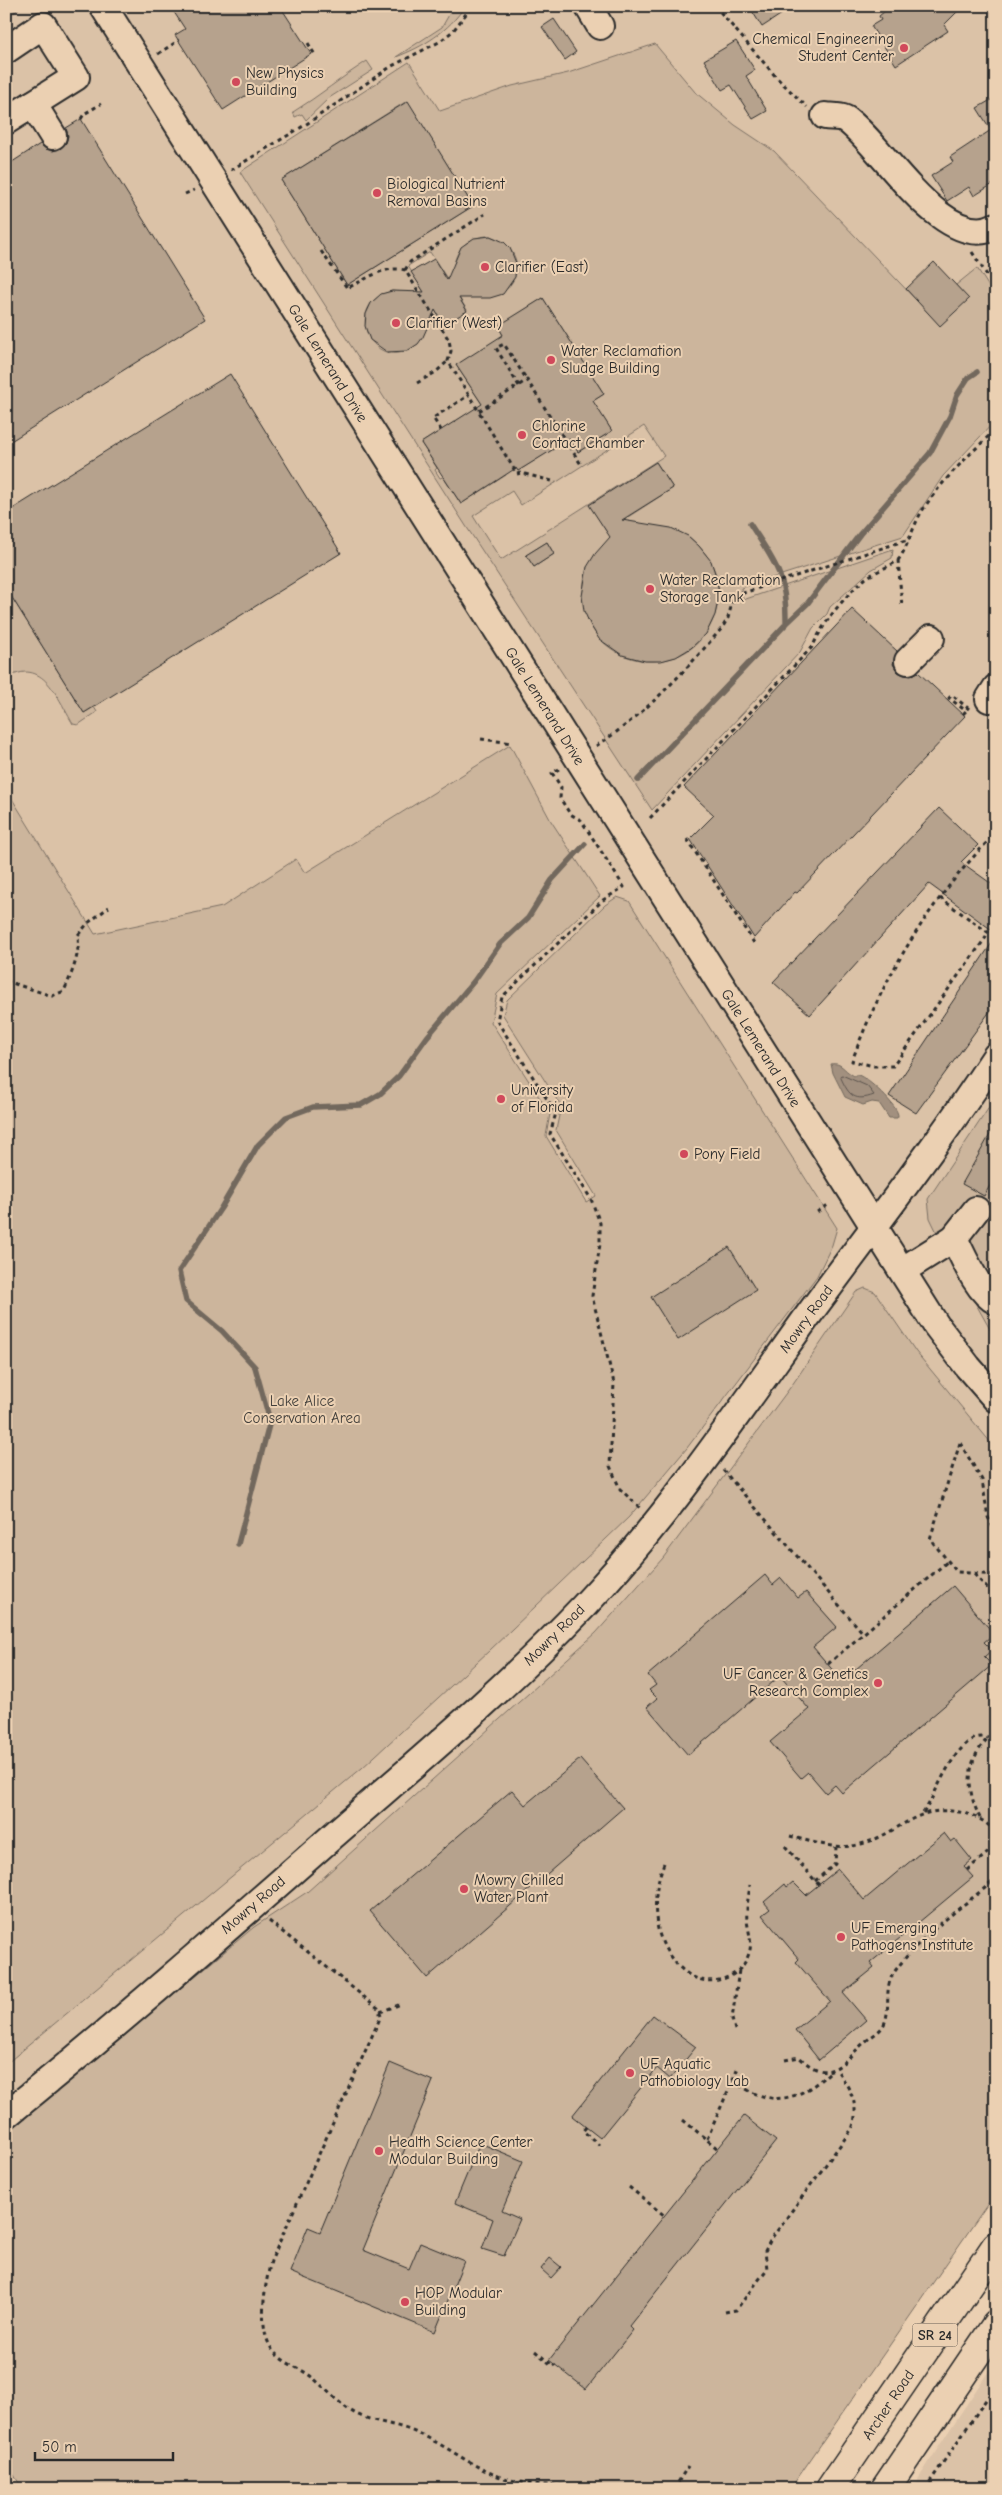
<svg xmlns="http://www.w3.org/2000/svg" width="1002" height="2495" font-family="'Comic Neue',sans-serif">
<rect width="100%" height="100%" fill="#ebd0b2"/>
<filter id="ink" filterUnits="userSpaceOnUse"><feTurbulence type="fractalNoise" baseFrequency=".02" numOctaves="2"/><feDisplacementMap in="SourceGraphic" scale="10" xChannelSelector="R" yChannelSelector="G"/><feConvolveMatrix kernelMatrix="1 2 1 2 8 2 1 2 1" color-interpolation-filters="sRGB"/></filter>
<g filter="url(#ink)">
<g fill="#dbc2a7">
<polygon points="6,6 996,6 996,2192 790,2489 23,2489 6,2463"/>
<polygon points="996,2360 996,2489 912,2489 945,2437"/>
</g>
<g fill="#ccb59c" stroke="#7c7064" fill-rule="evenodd">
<polygon points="6,6 22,6 6,19"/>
<path d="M454,6h11c-16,25 -42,41 -69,51l46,-30z"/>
<path d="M655,44l40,48 40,33 39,26 166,174 28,-26 -12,-14 21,-17 19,30v122l-53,56 -40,60 -162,52 2,12 150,-51 -1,9 -21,12 -41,37 -3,7 -14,14 -13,24 -148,158 -186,-284 -226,-354 169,-110 31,49 72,-25 56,-13zM407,101l66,105 -126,79 -66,-105zM490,236c28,9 37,38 12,57l-48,-28c3,-19 17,-29 36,-29zM430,252l37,58 -23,15 -36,-59zM392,291l16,2 19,32c-3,11 -7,19 -17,24 -40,22 -68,-46 -18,-58zM543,298l61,96 -45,28 -61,-95zM456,365l57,19 -31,20zM595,405l17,26 -34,21 -16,-27zM467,414l39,61 -45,29 -18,-27 -3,1 -5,-8 2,-2 -16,-25zM488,423l68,24 -38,24zM644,426l20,30 -163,104 -28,-44 39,-25 9,14zM656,462l17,26 -67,43 -16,-26zM688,536c20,16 34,39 30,66 -17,96 -160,68 -131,-35zM547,542l7,12 -20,13 -8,-12z"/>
<path d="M367,61l6,9 -44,28 -23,22 -4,-6 -7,3 -2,-5c26,-16 49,-35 74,-51z"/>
<path d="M6,588l78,125 10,-6 3,5 -19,13 -5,-1c-15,-25 -30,-69 -67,-45z"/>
<polygon points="510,745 551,821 600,896 497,994 491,1022 550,1114 546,1136 586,1202 596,1196 556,1130 561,1106 503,1015 507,1000 605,905 617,897 629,901 837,1228 832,1245 817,1276 687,1448 629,1517 489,1651 362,1768 6,2064 6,789 95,934 222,907 296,859 305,873"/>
<polygon points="996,1097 996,1340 945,1249 930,1218 928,1199"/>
<polygon points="865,1288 875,1292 916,1352 996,1449 996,2192 790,2489 23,2489 6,2463 6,2134 254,1927 307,1892 596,1633 663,1558 792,1385 856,1292"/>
</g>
<path fill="#a2907f" stroke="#72685d" d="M831,1064c10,-2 13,6 20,10 6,4 1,0 7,1 10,3 41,32 40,41l-1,2h-8l-10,-15 -7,-1 -9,3 -18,-8 -12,-24z"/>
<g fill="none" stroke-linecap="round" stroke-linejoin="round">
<path stroke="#5b534d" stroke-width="1" d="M842,1075l25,11 7,9c-19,7 -25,1 -33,-17z"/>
<g stroke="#72685d" stroke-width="5.5">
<path d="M750,524c25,39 37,51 36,100"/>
<polyline points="638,780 786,624 807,604 860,534 930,453 950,416 957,395 968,378 977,372"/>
<polyline points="238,1544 270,1421 255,1367 222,1331 186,1301 179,1271 221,1208 258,1145 286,1117 313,1107 361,1105 380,1094 399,1076 427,1037 474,981 500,944 528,918 552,880 585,844"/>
</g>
</g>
<g fill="#b6a28d" stroke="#2b2b2b">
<polygon points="170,6 280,6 311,54 223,110 175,35 185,29"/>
<polygon points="749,6 794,6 762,27"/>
<polygon points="891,6 963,6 944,25 948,31 896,65 871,26 881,20 879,16"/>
<polygon points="554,19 576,52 565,60 542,27"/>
<polygon points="736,41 755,70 746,76 767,111 753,119 731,85 722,90 704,60"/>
<polygon points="996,97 996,182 974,196 969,187 947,201 931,176 953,162 950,157 991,130 977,108"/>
<polygon points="408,101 473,206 347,285 281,180"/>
<polygon points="81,119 205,319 6,444 6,166 40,144 46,149 53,151 61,148 66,143 68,136 66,128"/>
<polygon points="490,236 504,242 510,248 516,263 515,277 503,294 490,298 459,298 467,311 444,325 435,310 423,337 418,344 407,351 387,352 370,340 365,326 366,314 371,303 381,294 392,291 424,292 411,272 434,259 447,280 461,247 474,238"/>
<polygon points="934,262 969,299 940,326 906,289"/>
<polygon points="543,298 604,394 593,401 612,431 578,452 570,439 518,471 516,468 461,504 421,443 482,404 456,365 503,335 498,326"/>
<polygon points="230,374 341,553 84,713 6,588 6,513"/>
<polygon points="656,462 673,488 622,520 671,528 688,536 699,546 711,561 717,579 719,596 715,615 706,634 691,648 676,657 661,661 645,661 622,655 599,639 591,626 584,611 582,596 587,567 595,554 610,537 589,505"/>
<polygon points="547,542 554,554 534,567 526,555"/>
<polygon points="852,609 897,651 893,664 898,672 904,675 911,676 918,672 965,716 797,893 795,892 754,938 690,839 714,815 684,787"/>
<polygon points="939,808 978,845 961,862 996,887 996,933 929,884 810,1015 773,982"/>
<polygon points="996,937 996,1003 916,1113 889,1096"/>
<polygon points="996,1124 996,1175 984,1196 962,1184"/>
<polygon points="729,1247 756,1290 678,1340 651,1297"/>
<polygon points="765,1575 773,1585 781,1578 798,1598 806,1592 837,1627 813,1647 842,1681 953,1586 994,1634 984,1642 992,1650 984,1657 992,1665 842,1793 835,1785 826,1793 808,1772 801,1778 770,1742 809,1709 780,1676 688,1755 647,1707 657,1698 649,1690 656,1685 648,1675"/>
<polygon points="580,1759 623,1808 427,1978 370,1911 512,1790 525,1805"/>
<polygon points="944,1833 951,1842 955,1839 972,1860 964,1867 973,1877 870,1963 874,1968 843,1993 866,2020 819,2060 795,2030 830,2001 796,1962 799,1959 762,1915 770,1909 764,1902 785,1884 787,1887 793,1882 806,1895 838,1869 864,1900"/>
<polygon points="653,2015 696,2047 670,2079 657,2068 600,2138 572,2116"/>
<polygon points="390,2063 433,2081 363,2250 409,2269 420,2243 464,2261 435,2332 290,2272 308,2227 320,2232"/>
<polygon points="744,2116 776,2141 629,2326 633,2330 586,2389 549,2360"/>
<polygon points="480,2143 523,2161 502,2211 520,2219 504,2256 482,2249 493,2219 455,2203"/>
<polygon points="550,2258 561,2267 551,2278 541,2269"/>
</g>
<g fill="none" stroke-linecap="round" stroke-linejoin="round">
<g stroke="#2b2b2b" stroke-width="30">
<g id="minor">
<polyline points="103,6 936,1325 968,1367 996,1399"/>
<polyline points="588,6 600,26"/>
<polyline points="6,50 43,25 76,77 6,121"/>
<polyline points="33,104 53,136"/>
<path d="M825,116c6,1 17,0 22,4 36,26 97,134 149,106"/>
<polyline points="908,661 931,638"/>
<polyline points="989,699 996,688"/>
<path d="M954,1238c9,18 24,55 42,63"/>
<polyline points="903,1270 954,1238 976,1210"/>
<path d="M6,2115c112,-90 221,-186 329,-281 84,-73 171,-146 248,-227 84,-89 153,-191 224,-290 64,-87 130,-171 189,-261"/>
</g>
</g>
<g stroke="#2b2b2b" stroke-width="31">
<g id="major">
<polyline points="830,2489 996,2246"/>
<polyline points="885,2489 996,2325"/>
</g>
</g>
<g stroke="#2b2b2b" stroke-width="3" stroke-dasharray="4 4" stroke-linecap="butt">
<polyline points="715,6 777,78 807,107"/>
<polyline points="308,43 315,55"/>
<polyline points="158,54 179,40"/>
<polyline points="81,119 84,114 101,104"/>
<polyline points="231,170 305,125 392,66 439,42 453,31 472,6"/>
<polyline points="185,194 194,190"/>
<path d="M321,251l26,37c19,-8 36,-23 58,-18l44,70 2,11 -3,10 69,113 4,-1 35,9"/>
<polyline points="972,252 996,289"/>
<polyline points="405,270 410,262 485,214"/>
<polyline points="417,383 436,372 448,361"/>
<polyline points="519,386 496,348 504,344 527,380"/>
<polyline points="479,411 527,380 582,466"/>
<polyline points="441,430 433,418 469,395"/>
<polyline points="898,560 902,606"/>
<polyline points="963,714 966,711 949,698 952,695 969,709"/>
<polyline points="481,739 512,743"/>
<path d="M596,746c49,-31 88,-74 126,-118l6,-10 6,-22 173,-56"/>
<polyline points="559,769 552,773 561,787 560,798 570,814 581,820 624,887 603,900 502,997 497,1021 556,1113 550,1134 591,1199 600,1223 600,1244 592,1296 614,1383 610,1466 620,1489 640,1508"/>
<path d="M650,818l163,-172c9,-22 34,-53 53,-68 8,-6 28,-13 33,-19 9,-13 14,-33 23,-48 20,-31 47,-56 74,-82"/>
<polyline points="687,839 754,943"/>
<path d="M940,898l49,35 -96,133h-19l-22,-5c31,-85 80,-164 144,-228"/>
<path d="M6,981l46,15 12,-5c8,-18 16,-36 14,-56l10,-12 21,-16"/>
<polyline points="817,1212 828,1205"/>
<polyline points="960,1443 930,1539 957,1572 996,1575"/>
<polyline points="960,1443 982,1480 988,1517 996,1534"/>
<polyline points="723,1470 863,1633"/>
<polyline points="974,1574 996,1598"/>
<polyline points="828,1664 948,1561"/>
<path d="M923,1813c14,-18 35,-85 65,-75"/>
<path d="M980,1818c-16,-32 -14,-63 16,-87"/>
<path d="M790,1836c23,6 47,15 71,8 40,-11 56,-42 103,-31 13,3 22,9 32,19"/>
<polyline points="785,1846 819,1885"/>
<path d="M664,1863c-15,38 -12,86 24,111 12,8 26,9 40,3 9,-4 16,-11 20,-21 7,-16 -3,-29 -1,-45 0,-9 2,-17 3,-26"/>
<polyline points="967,1870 996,1846"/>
<polyline points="815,1881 835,1864 836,1847"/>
<path d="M269,1921l109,87 3,8 -110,245c-6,23 -13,63 -1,85 8,15 26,20 39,29 18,13 32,34 54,42 17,6 37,8 54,16 28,11 56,35 84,44 36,13 82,6 120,12"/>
<polyline points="380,2012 401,2004"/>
<polyline points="735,2030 732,2019 739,1970"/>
<path d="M785,2060l14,-3c32,30 43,5 67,-16 7,-6 16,-10 19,-19 6,-17 -2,-35 10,-51 26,-36 67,-64 101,-92"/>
<polyline points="648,2079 659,2089"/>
<path d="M733,2080c37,29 65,22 98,-9"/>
<polyline points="683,2120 718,2149"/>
<polyline points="586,2127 583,2131 599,2145"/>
<polyline points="707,2139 738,2068"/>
<polyline points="629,2187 665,2216"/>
<path d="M725,2312l11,-2 31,-41 -2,-18 6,-12 81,-110c9,-24 -3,-42 -16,-60"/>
<polyline points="535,2351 553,2366 555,2364"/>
<polyline points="674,2489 688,2466"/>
<polyline points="925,2489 996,2385"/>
</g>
<use href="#minor" stroke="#ebd0b2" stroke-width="26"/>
<use href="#major" stroke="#ebd0b2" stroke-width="28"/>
</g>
</g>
<g fill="#d1495b" stroke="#ebd0b2" stroke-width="2">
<circle cx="904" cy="48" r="5"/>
<circle cx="236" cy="82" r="5"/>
<circle cx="377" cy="193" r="5"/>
<circle cx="485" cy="267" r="5"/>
<circle cx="396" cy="323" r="5"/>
<circle cx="551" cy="360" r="5"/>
<circle cx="522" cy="435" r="5"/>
<circle cx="650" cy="589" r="5"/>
<circle cx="501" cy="1099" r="5"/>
<circle cx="684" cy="1154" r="5"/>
<circle cx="878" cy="1683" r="5"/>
<circle cx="464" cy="1889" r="5"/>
<circle cx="841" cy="1937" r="5"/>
<circle cx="630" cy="2073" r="5"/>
<circle cx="379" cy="2151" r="5"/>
<circle cx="405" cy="2302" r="5"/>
</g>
<g text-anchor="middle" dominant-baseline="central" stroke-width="4" stroke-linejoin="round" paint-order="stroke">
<rect fill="#ebd0b2" stroke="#655c54" stroke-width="1" x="912.5" y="2323.5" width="45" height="23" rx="4"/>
<g font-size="14" font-weight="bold" fill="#2b2b2b">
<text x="935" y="2335">SR 24</text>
</g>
<g font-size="15" fill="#2b2b2b" stroke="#ebd0b2" text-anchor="start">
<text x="894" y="39" text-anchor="end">Chemical Engineering<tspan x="894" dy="17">Student Center</tspan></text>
<text x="246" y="73">New Physics<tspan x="246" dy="17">Building</tspan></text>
<text x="387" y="184">Biological Nutrient<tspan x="387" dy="17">Removal Basins</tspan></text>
<text x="495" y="267">Clarifier (East)</text>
<text x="406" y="323">Clarifier (West)</text>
<text x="561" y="351">Water Reclamation<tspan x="561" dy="17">Sludge Building</tspan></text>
<text x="532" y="426">Chlorine<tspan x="532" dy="17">Contact Chamber</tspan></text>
<text x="660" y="580">Water Reclamation<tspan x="660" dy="17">Storage Tank</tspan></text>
<text x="511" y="1090">University<tspan x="511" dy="17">of Florida</tspan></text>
<text x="694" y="1154">Pony Field</text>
<text x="868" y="1674" text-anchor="end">UF Cancer &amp; Genetics<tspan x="868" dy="17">Research Complex</tspan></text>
<text x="474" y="1880">Mowry Chilled<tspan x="474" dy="17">Water Plant</tspan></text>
<text x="851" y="1928">UF Emerging<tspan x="851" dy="17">Pathogens Institute</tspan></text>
<text x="640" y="2064">UF Aquatic<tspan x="640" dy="17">Pathobiology Lab</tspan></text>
<text x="389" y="2142">Health Science Center<tspan x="389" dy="17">Modular Building</tspan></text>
<text x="415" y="2293">HOP Modular<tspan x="415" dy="17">Building</tspan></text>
</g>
<g font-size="15" fill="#2b2b2b" stroke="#ebd0b2">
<text transform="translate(328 363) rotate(58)">Gale Lemerand Drive</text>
<text transform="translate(545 706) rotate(58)">Gale Lemerand Drive</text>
<text transform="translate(761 1048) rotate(58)">Gale Lemerand Drive</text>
<text transform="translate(806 1319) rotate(-54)">Mowry Road</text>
<text transform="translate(554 1635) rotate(-45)">Mowry Road</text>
<text transform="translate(253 1905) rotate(-41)">Mowry Road</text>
<text transform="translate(888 2405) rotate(-56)">Archer Road</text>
</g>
<g font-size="15" fill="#43403c" stroke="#ebd0b2">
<text x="302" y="1401">Lake Alice<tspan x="302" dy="17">Conservation Area</tspan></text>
</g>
</g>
<rect width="1002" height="2495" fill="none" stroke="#ebd0b2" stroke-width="25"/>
<rect x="12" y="12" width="977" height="2470" fill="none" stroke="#2b2b2b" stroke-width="2" filter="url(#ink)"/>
<path d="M35 2452v8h138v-8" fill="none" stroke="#2b2b2b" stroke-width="2.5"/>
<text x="42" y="2452" font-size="15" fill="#2b2b2b" stroke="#ebd0b2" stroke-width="4" paint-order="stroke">50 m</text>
</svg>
